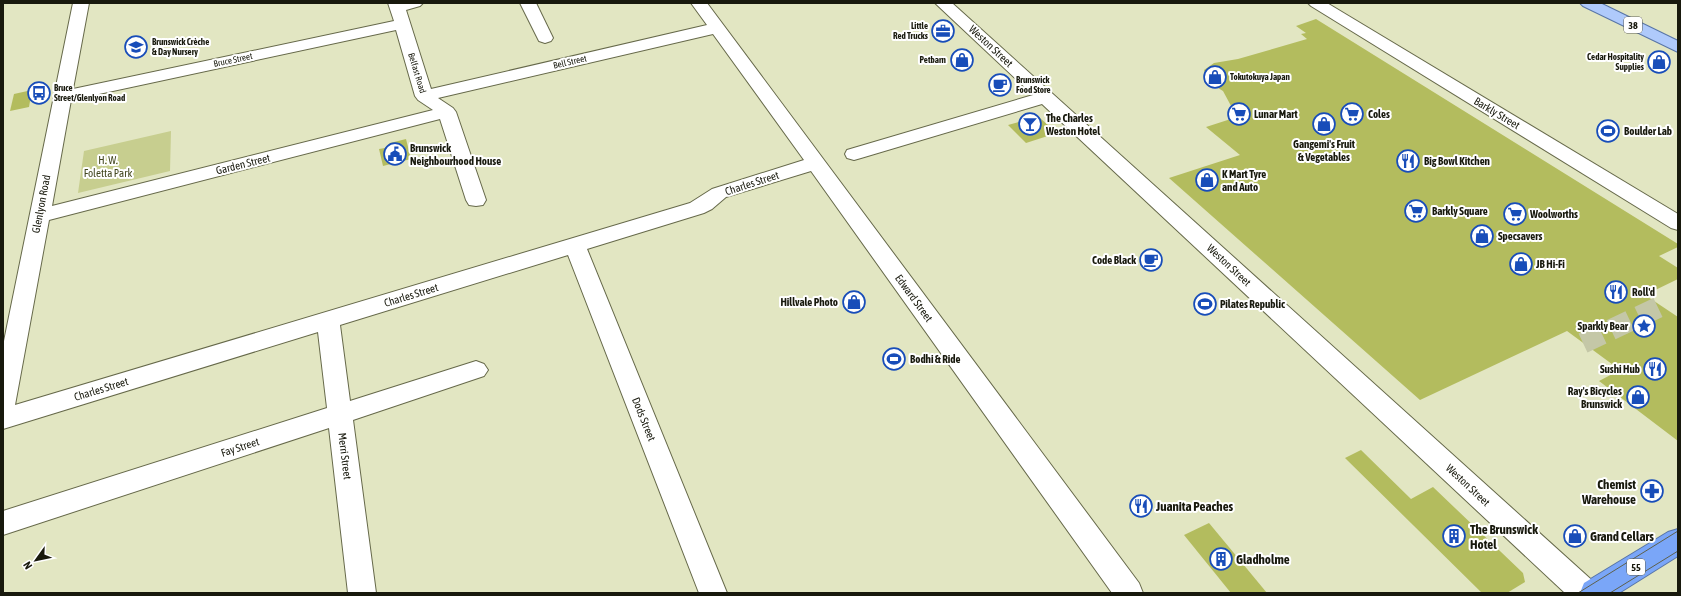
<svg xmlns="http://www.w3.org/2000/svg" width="1681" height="596" font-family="'Asap Condensed',sans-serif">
<rect width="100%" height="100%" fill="#e2e6c2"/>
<polygon fill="#c7ce8f" points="171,131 170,171 78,193 84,151"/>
<g fill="#b3bc5e">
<polygon points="1316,19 1678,244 1678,247 1659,256 1678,268 1678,279 1645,295 1678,317 1678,441 1599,381 1620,370 1567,331 1420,400 1169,178 1240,155 1206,127 1237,117 1223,91 1208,82 1204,70 1214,63 1238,59 1307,39 1301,34 1306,33 1296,26"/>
<polygon points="32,90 29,107 10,111 14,94"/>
<polygon points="1036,117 1040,118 1057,133 1026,143 1008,125"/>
<polygon points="406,139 411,159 383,166 379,149 385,148 390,143"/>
<polygon points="1361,450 1411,499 1433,487 1523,573 1525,582 1507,593 1482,593 1345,458"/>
<polygon points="1209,523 1267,593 1231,593 1184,535"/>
</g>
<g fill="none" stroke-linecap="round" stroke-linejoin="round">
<polyline stroke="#c4c7a7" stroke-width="21" stroke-dasharray="21 10" stroke-linecap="butt" points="1583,343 1661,306"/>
<g stroke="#66694a" stroke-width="2">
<g id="minor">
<path d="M73,3h16l-16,86 321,-68 -6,-18h35l-3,3 -14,4 25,79 276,-64 -16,-22h16l432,580 4,10h-31l-301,-422 -85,26 -14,12 -8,4 -117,36 140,344h-28l-131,-338 -228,70 10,76 126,-40 8,3 4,6 -4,6 -131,44 23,173h-28l-19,-165 -326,107v-24l324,-103 -9,-76 -315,97v-83zM396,30l19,66 3,4 15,10 -381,96 19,-106zM713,34l91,126 -92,29 -22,14 -675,202 34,-185 391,-101 26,81 3,5 7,1 7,-1 3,-5 -30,-88 -3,-4 -15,-10z"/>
<polygon points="520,3 536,3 553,38 551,41 545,43 539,41"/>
<polygon points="935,3 952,3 1595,583 1599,593 1565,593 1042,104 861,158 854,160 847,158 845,154 847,150 1033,95"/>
<polygon points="1308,3 1327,3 1678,214 1678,230 1671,228 1311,6"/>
</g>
</g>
<g stroke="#5875a6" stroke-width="2">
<polygon id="major" points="1580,3 1600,3 1678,41 1678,52 1583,6"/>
</g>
<g stroke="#5875a6" stroke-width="2">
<polygon id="highway" points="1678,529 1678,556 1619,593 1580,593 1584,583 1668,532"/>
</g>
<use href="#minor" fill="#fff" fill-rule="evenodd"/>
<use href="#major" fill="#afcafb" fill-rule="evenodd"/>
<use href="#highway" fill="#7aa6f8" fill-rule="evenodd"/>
<g stroke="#5e604b" stroke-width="1">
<polyline points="1578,593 1678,531"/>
<polyline points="1610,593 1678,551"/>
</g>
</g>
<defs>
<g id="office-ring" transform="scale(1.15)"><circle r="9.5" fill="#fff" stroke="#184db9" stroke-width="1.5"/><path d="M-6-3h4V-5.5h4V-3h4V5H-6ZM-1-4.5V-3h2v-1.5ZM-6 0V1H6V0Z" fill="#184db9"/></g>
<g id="school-ring" transform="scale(1.15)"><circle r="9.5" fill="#fff" stroke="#184db9" stroke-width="1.5"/><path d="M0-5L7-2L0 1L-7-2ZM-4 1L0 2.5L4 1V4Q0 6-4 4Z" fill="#184db9"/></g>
<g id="shop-ring" transform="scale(1.15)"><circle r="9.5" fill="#fff" stroke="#184db9" stroke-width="1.5"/><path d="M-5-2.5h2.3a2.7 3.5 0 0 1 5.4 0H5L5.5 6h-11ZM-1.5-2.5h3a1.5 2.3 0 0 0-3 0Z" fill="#184db9"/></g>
<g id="cafe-ring" transform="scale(1.15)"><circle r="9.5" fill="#fff" stroke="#184db9" stroke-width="1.5"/><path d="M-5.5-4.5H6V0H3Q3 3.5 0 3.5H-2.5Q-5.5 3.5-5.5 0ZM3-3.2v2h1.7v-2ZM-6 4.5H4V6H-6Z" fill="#184db9"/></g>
<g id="bus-ring" transform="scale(1.15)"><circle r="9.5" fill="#fff" stroke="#184db9" stroke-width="1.5"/><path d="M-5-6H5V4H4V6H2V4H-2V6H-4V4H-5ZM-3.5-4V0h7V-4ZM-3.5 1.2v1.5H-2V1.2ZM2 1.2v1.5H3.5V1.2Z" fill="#184db9"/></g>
<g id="supermarket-ring" transform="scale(1.15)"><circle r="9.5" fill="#fff" stroke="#184db9" stroke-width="1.5"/><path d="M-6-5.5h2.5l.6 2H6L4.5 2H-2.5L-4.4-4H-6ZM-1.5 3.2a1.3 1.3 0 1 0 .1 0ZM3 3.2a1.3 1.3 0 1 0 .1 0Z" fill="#184db9"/></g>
<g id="bar-ring" transform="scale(1.15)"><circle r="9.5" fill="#fff" stroke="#184db9" stroke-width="1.5"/><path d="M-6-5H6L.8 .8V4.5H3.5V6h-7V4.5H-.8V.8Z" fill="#184db9"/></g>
<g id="stadium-ring" transform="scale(1.15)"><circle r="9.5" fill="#fff" stroke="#184db9" stroke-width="1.5"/><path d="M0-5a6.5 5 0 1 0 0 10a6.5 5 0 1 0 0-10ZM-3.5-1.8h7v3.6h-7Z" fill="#184db9"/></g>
<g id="civic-ring" transform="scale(1.15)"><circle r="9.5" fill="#fff" stroke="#184db9" stroke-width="1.5"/><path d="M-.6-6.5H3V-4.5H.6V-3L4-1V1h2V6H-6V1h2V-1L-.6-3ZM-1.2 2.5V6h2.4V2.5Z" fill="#184db9"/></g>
<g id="restaurant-ring" transform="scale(1.15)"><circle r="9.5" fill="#fff" stroke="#184db9" stroke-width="1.5"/><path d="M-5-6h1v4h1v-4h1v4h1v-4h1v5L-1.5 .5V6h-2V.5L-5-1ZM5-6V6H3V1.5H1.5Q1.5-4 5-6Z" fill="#184db9"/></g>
<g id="sight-ring" transform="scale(1.15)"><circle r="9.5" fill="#fff" stroke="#184db9" stroke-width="1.5"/><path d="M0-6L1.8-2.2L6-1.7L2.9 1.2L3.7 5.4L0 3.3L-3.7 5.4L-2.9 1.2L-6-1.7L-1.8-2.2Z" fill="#184db9"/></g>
<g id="pharmacy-ring" transform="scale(1.15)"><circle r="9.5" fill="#fff" stroke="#184db9" stroke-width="1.5"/><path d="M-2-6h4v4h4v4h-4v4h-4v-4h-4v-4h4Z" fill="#184db9"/></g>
<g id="building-ring" transform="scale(1.15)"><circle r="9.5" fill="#fff" stroke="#184db9" stroke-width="1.5"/><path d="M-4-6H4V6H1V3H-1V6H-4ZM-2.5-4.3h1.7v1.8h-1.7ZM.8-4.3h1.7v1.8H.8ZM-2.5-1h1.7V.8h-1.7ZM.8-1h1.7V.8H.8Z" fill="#184db9"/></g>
</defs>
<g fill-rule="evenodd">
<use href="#office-ring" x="943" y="31"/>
<use href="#school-ring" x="136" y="47"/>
<use href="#shop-ring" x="962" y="60"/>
<use href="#shop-ring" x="1659" y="62"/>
<use href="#shop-ring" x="1215" y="77"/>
<use href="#cafe-ring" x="1000" y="85"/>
<use href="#bus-ring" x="39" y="93"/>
<use href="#supermarket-ring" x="1239" y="114"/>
<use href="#supermarket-ring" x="1352" y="114"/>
<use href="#bar-ring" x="1030" y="124"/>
<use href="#shop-ring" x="1324" y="124"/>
<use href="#stadium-ring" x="1608" y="131"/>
<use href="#civic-ring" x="395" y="154"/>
<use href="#restaurant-ring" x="1408" y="161"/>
<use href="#shop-ring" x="1207" y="180"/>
<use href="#supermarket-ring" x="1416" y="211"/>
<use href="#supermarket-ring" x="1515" y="214"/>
<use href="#shop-ring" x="1482" y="236"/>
<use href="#cafe-ring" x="1151" y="260"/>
<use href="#shop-ring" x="1521" y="264"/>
<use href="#restaurant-ring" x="1616" y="292"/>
<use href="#shop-ring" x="854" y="302"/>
<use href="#stadium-ring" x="1205" y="304"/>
<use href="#sight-ring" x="1644" y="326"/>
<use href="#stadium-ring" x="894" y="359"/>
<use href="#restaurant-ring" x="1655" y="369"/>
<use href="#shop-ring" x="1638" y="397"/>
<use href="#pharmacy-ring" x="1652" y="491"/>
<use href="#restaurant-ring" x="1141" y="506"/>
<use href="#building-ring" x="1454" y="536"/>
<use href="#shop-ring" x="1575" y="536"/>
<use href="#building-ring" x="1221" y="559"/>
</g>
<g text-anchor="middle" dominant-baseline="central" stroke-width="4" stroke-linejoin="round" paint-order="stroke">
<g font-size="9" font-weight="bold" fill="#18190d" stroke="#fff" text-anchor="start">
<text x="928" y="26" text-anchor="end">Little<tspan x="928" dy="10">Red Trucks</tspan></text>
<text x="152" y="42">Brunswick Crèche<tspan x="152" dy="10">&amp; Day Nursery</tspan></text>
<text x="1644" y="57" text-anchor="end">Cedar Hospitality<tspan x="1644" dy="10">Supplies</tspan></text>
<text x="946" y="60" text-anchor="end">Petbarn</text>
<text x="1230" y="77">Tokutokuya Japan</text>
<text x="1016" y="80">Brunswick<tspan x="1016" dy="10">Food Store</tspan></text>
<text x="54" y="88">Bruce<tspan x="54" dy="10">Street/Glenlyon Road</tspan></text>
</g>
<g font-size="9" fill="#18190d" stroke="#fff">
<text transform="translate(233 60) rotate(-12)">Bruce Street</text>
<text transform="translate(570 62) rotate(-13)">Bell Street</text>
<text transform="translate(417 73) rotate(73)">Belfast Road</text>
</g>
<g fill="#fff" stroke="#5d5e56" stroke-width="1">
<rect x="1624" y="17" width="18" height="16" rx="3"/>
<rect x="1627" y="559" width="18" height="16" rx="3"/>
</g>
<g font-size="10" font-weight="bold" fill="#18190d">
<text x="1633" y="25">38</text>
<text x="1636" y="567">55</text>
</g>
<g font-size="11" fill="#18190d" stroke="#fff">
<text transform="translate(991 46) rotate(43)">Weston Street</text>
<text transform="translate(1497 113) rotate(31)">Barkly Street</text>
<text transform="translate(243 164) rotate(-14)">Garden Street</text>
<text transform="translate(752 183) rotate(-18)">Charles Street</text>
<text transform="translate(41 204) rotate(-79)">Glenlyon Road</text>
<text transform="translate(1229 265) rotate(43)">Weston Street</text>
<text transform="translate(411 295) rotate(-17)">Charles Street</text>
<text transform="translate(914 298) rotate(54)">Edward Street</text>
<text transform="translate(101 389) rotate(-17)">Charles Street</text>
<text transform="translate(644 419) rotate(68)">Dods Street</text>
<text transform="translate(240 447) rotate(-18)">Fay Street</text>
<text transform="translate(345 456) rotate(83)">Merri Street</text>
<text transform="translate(1468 485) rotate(43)">Weston Street</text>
</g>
<g font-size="11" font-weight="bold" fill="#18190d" stroke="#fff" text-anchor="start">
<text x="1254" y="114">Lunar Mart</text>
<text x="1368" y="114">Coles</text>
<text x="1046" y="118">The Charles<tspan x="1046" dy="13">Weston Hotel</tspan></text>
<text x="1624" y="131">Boulder Lab</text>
<text x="1324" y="144" text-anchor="middle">Gangemi's Fruit<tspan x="1324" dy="13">&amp; Vegetables</tspan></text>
<text x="410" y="148">Brunswick<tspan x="410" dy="13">Neighbourhood House</tspan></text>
<text x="1424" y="161">Big Bowl Kitchen</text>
<text x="1222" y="174">K Mart Tyre<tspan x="1222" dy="13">and Auto</tspan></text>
<text x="1432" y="211">Barkly Square</text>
<text x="1530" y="214">Woolworths</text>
<text x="1498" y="236">Specsavers</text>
<text x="1136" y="260" text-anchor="end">Code Black</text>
<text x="1536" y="264">JB Hi-Fi</text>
<text x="1632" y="292">Roll'd</text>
<text x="838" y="302" text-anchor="end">Hillvale Photo</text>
<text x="1220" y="304">Pilates Republic</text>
<text x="1628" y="326" text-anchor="end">Sparkly Bear</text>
<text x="910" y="359">Bodhi &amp; Ride</text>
<text x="1640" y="369" text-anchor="end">Sushi Hub</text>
<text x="1622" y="391" text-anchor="end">Ray's Bicycles<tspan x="1622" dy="13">Brunswick</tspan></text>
</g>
<g font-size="11" fill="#41451d" stroke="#fff">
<text x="108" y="160">H. W.<tspan x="108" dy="13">Foletta Park</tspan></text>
</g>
<g font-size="13" font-weight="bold" fill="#18190d" stroke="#fff" text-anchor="start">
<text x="1636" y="484" text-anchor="end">Chemist<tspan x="1636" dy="15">Warehouse</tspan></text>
<text x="1156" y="506">Juanita Peaches</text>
<text x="1470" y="529">The Brunswick<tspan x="1470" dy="15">Hotel</tspan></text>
<text x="1590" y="536">Grand Cellars</text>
<text x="1236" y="559">Gladholme</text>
</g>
</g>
<rect width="1681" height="596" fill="none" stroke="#18190d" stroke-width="8"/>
<g transform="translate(36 560) rotate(237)" stroke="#ffffff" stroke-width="3" paint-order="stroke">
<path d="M0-3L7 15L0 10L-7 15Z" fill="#18190d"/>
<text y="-6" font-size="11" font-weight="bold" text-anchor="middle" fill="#18190d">N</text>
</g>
</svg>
